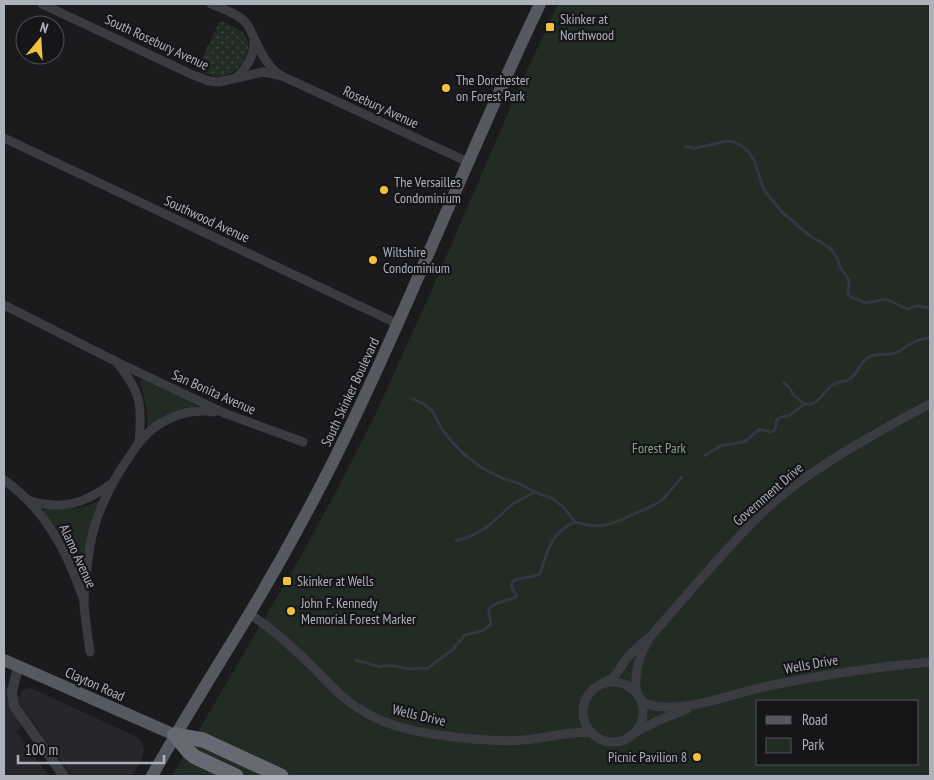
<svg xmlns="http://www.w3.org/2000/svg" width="934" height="780" font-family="'PT Sans Narrow',sans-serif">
<defs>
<pattern id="grass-dots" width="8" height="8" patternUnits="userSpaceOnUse" patternTransform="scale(1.25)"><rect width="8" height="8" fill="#222b24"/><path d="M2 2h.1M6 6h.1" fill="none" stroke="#3f4742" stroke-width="1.8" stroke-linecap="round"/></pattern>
</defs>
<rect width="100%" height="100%" fill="#1b1a1d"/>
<g fill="#27262a">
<polygon points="4,679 8,688 8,701 10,708 22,724 21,727 16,731 49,776 4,776"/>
<polygon points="31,688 135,736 139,739 143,746 144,751 141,761 132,776 72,776 19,703 18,698 21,692 25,689"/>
</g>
<path fill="url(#grass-dots)" d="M220,21c6,3 21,8 24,13 12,15 -5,40 -21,42 -9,2 -18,-3 -26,-7z"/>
<g fill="#222b24" fill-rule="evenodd">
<path d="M558,4h372v772h-758l130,-222 40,-74 33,-65 58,-128 86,-200zM758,701h160v63h-160z"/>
<polygon points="142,379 196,405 195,408 147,429 147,411 140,380"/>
<path d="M98,501h1l-17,68h-1l-17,-30 -20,-26v-3l1,-1c19,1 36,1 53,-8z"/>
</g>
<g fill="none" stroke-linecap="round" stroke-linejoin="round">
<g stroke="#303841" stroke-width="3">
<polyline points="685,147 690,147 696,148 727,141 734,142 742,146 748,151 754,160 764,190 782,212 810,236 819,241 831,249 837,258 840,267 849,280 848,294 851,297 866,303 886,299 907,309 917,306 930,308"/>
<polyline points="784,383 789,387 793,394 804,404"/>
<polyline points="413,399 424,404 433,412 441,428 452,442 465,455 482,468 502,478 520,484 539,494 552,498 563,507 575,522"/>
<path d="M704,456l18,-11 12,-1 12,-3 12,-11h6l7,2 4,-2 2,-11 4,-2 8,-1 15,-12c15,3 19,-13 30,-20 5,-3 10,-1 14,-4 10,-5 11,-18 21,-23 8,-4 18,-1 26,-4 6,-2 11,-7 17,-10 5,-3 12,-4 18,-6"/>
<polyline points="456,541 471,536 487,527 514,503 535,492"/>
<path d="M356,660l24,7 9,-2 21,4 18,-1 24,-18 13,-15 17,-4 9,-7c0,-4 -3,-9 -2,-13 2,-10 21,-9 28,-15l-6,-10 2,-5c9,-4 18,-3 27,-7 7,-23 11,-42 35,-52 27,8 38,2 61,-9 9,-4 20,-7 28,-15 6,-6 11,-14 18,-21"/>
</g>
<g stroke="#3b3c42" stroke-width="9">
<polyline points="42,4 193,75 209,81 219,82 263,72 282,76 468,162"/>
<path d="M211,4c11,5 27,9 35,19 4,5 6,11 9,17 6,13 13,27 25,35"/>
<path d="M237,77c11,-11 17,-21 17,-36"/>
<polyline points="4,138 398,324"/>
<polyline points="4,305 117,362 224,413 303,442"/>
<path d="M118,364c24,29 24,43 21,79"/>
<path d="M4,480c41,29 63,71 79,118"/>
<path d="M28,500c32,11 56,4 83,-16"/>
<path d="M249,614c25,15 46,36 67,56 13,14 26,28 42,38 31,21 69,26 105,30 20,2 40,4 60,2 23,-1 46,-10 68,-7"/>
<path d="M90,652c-2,-16 -5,-33 -6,-49 0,-19 3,-38 6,-57 5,-29 17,-55 33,-80 5,-7 10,-15 15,-22 17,-23 48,-37 76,-32"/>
<circle cx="613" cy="712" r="30"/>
<path d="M603,683c16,-8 14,-11 24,-25 7,-8 15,-15 23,-21 38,-43 74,-87 115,-127 31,-29 68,-52 105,-73 20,-12 40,-23 60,-33"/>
<path d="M637,693c-4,-18 2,-36 11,-52"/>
<path d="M639,697c8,11 23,10 35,10 32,-2 62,-14 94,-21 53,-11 107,-19 162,-24"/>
<polyline points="636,732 657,721 687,709"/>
</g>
<polyline stroke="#3b3c42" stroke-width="10" points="18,667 12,692 14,706 64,776"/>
<g stroke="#575961" stroke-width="12">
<polyline points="4,660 175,735"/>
<path d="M152,776c30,-54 64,-107 96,-160 30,-50 58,-101 84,-152 75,-151 135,-308 208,-460"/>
</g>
<g stroke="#676a73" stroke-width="15">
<polyline points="175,735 203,740 281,776"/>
<polyline points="175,735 189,752 195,757 236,776"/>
</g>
</g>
<g fill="#f2c13d" stroke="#161518" stroke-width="2">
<rect x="545" y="22" width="10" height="10" rx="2.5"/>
<circle cx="446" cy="88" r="5"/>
<circle cx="384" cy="190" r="5"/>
<circle cx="373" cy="260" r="5"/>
<rect x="282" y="576" width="10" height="10" rx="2.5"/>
<circle cx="291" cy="611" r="5"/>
<circle cx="697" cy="757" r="5"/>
</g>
<g text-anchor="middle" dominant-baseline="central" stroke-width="4.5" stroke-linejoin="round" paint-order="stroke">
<g font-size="14" fill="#adb1bc" stroke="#161518" text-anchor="start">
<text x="560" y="19">Skinker at<tspan x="560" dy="16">Northwood</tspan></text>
<text x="456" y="80">The Dorchester<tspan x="456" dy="16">on Forest Park</tspan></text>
<text x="394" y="182">The Versailles<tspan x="394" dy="16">Condominium</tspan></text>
<text x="383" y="252">Wiltshire<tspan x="383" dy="16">Condominium</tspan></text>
<text x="297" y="581">Skinker at Wells</text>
<text x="301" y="603">John F. Kennedy<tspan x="301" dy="16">Memorial Forest Marker</tspan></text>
<text x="687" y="757" text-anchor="end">Picnic Pavilion 8</text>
</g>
<g font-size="14" fill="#adb1bc" stroke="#161518">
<text transform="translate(157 42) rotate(25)">South Rosebury Avenue</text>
<text transform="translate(381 107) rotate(25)">Rosebury Avenue</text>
<text transform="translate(207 219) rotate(25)">Southwood Avenue</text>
<text transform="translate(214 392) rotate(24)">San Bonita Avenue</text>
<text transform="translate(350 392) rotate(-65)">South Skinker Boulevard</text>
<text transform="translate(768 494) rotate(-41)">Government Drive</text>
<text transform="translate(78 556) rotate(65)">Alamo Avenue</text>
<text transform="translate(811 664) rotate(-10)">Wells Drive</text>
<text transform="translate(95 684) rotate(24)">Clayton Road</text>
<text transform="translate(419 715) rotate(13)">Wells Drive</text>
</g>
<g font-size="14" fill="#84a789" stroke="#161518">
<text x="659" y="448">Forest Park</text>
</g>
</g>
<rect width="934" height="780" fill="none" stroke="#adb1bc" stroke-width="10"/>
<rect x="756" y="700" width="162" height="65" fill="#161518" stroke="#52535a"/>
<rect x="766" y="716" width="25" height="8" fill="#575961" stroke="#52535a"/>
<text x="802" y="725" font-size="15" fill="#adb1bc">Road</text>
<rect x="766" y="738" width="25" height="15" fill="#222b24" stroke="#52535a"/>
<text x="802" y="750" font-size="15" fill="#adb1bc">Park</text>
<g transform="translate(40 40) rotate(18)"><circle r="24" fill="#161518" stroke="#52535a"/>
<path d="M0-4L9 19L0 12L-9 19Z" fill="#f2c13d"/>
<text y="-8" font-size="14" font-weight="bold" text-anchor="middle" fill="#adb1bc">N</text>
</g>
<path d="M18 755v8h146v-8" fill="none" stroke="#adb1bc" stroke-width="2.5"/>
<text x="25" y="755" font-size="15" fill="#adb1bc" stroke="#161518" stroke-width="4" paint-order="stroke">100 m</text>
</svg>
